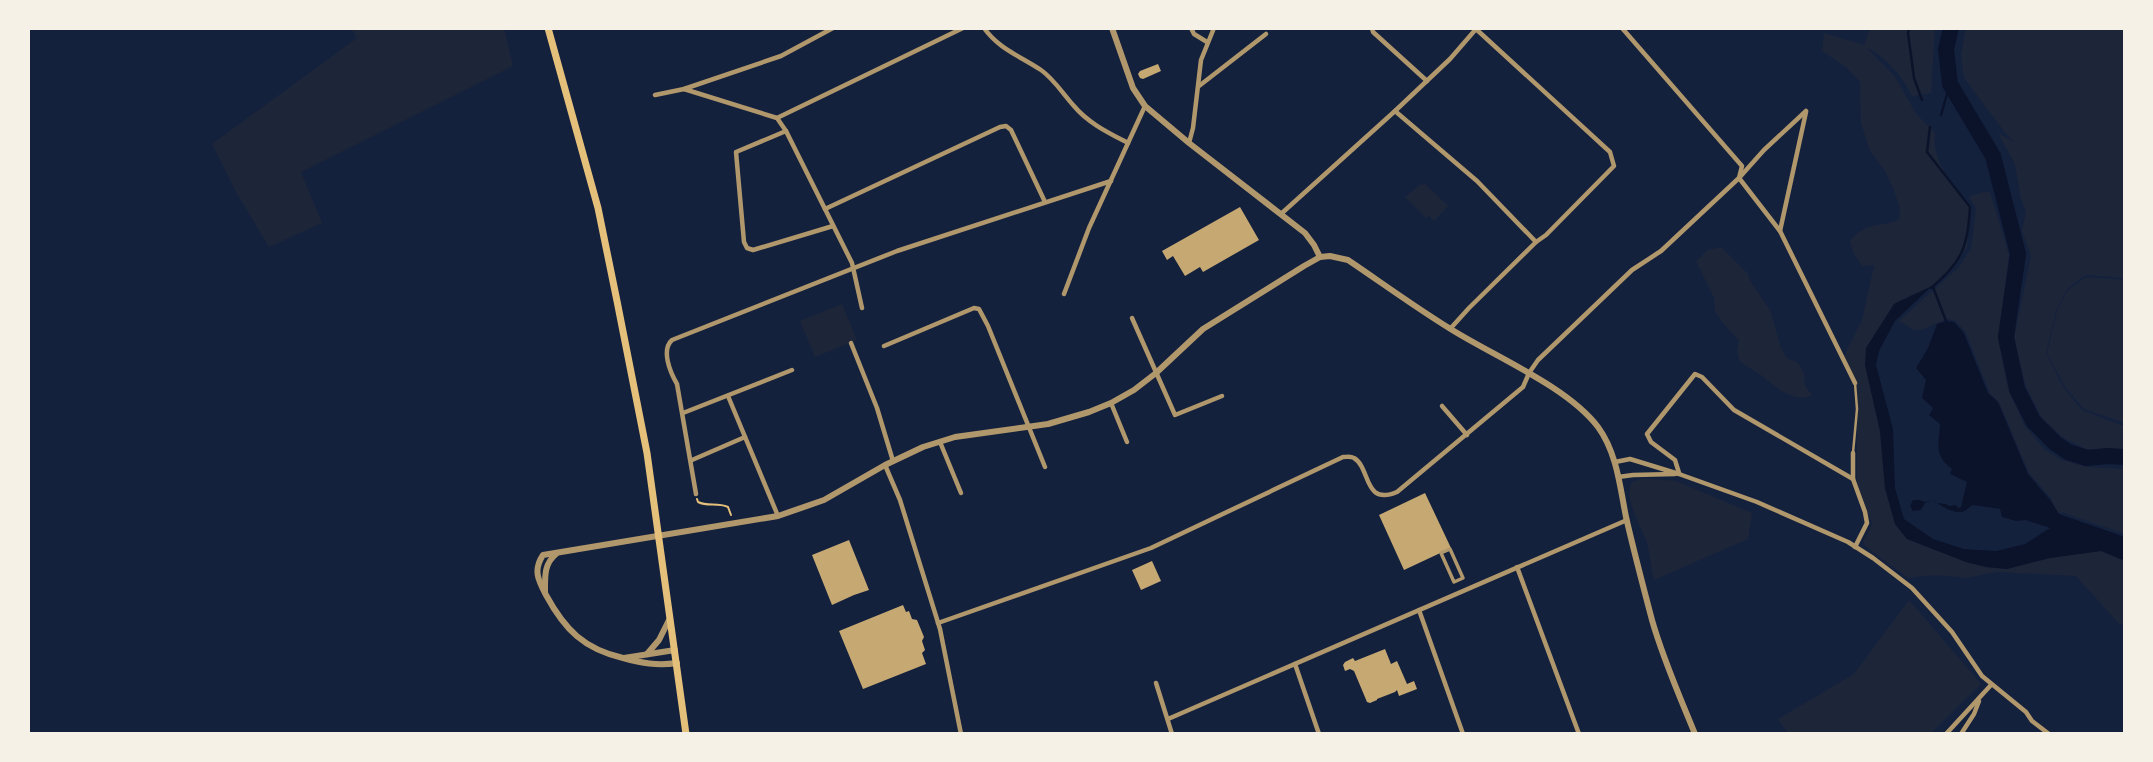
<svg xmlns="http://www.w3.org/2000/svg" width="2153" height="762" font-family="Karla,sans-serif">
<rect width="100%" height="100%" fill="#14213d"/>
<g fill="#1d2539">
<polygon points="351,28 504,28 513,66 301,172 322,223 269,247 236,192 212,144 357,38"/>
<path d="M1870,28h65l-4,65 -19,3c-10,-20 -25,-38 -45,-48l28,29 22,38 18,18c-4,28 19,54 36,74l-4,40 -11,17 -24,23 -23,9 -15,8 -29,61 15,66 5,57 10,36 12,15 59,23 20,5 21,2 43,-11 51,-7 24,10v59l-5,5 -44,-49 -80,-4 -30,6 -31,-3 -27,3 -43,-32 -2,-5 9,-17 -15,-41v-94l-14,-31 19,-38 12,-55 -12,1 -9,-14 -3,-11c15,-19 28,-14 49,-21l1,-12 -7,-20 -8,-17 -16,-22 -8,-26 -1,-41 -13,-14 -25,-17 2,-18 40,12z"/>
<polygon points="1966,28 2125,28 2125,60 2120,58 2125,61 2125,278 2086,275 2067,289 2056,311 2046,353 2063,387 2082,410 2121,425 2125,425 2125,451 2086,449 2062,437 2042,418 2026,387 2014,338 2031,256 2022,231 2026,212 2021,199 2015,164 1998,133 2014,142 2007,135 1964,78 1961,55"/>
<polygon points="1425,184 1448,206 1434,221 1429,216 1426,218 1405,197 1420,185"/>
<polygon points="1983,192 1990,192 2009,255 1998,339 2009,392 2025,426 2045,450 2062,460 2087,467 2125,469 2125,534 2061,512 2059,514 2051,501 2052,499 2029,473 1999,402 1990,393 1966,333 1956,321 1947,319 1921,330 1914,330 1899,321 1959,267 1971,248 1976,208 1969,197"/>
<path d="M1721,247l27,27 2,7 20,29 11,38 6,10 11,5 6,10 1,13 7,9c-19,10 -39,-11 -54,-22 -7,-4 -13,-7 -19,-13l-2,-9 2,-10 -17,-19 -7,-11 -1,-13 -18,-37 12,-11z"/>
<polygon points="2086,277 2125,280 2125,423 2084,409 2065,387 2047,353 2057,311 2067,291"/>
<polygon points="842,304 857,340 815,357 800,321"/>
<path d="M1644,478l32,3 76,32 -4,26 -94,41c-3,-13 -4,-28 -8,-40 -6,-15 -23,-43 -14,-58z"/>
<polygon points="1909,600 1981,684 1930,734 1788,734 1778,719 1854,674"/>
</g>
<path fill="#0b132b" d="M1932,286l-37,35 -16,30 -3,14 17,64 2,59 9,31 29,20 31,10 32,2 29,-7 25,-16 -24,-8 -10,1 -14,-4 -2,-8 -27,-4c-4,2 -7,6 -11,7 -8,2 -23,-7 -29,-12l-8,3 -4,7 -8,1 -3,-5 3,-6h7l5,2 9,-2 3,3 9,1 3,2 7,-1 2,3 3,-1 6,-25 -17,-8 2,-5c-19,-14 -13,-25 -12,-45l-11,-9 4,-7 -11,-10 4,-18 -10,-12 12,-20 9,-24 9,-3 8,1 10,11 24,60 10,9 30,72 23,27 8,13 66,23v24l-24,-10 -51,7 -43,11 -21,-2 -20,-5 -59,-23 -12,-15 -10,-36 -5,-57 -15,-66 1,-17 28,-44z"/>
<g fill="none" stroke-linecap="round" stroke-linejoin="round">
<g stroke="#0b132b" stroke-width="2.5">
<polyline points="1909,28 1908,33 1914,78 1922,100"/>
<polyline points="1941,115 1950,84"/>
<path d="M1930,127l-3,25 43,55c-2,40 -8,55 -39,81"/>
<polyline points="1933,287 1946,321"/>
</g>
<polyline stroke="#0b132b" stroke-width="16" points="1951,28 1946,49 1950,84 1993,156 2018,254 2006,337 2017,389 2033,421 2055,443 2068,452 2087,458 2107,456 2125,457"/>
</g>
<g fill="#c6a872">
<polygon points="1158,64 1161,71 1143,79 1140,78 1138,74 1140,71"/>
<polygon points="1240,207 1259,240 1203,272 1200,267 1185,276 1173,256 1167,260 1162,251"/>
<polygon points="1425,493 1451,548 1404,570 1379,515"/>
<polygon points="849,540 869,590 854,595 832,605 812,555"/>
<polygon points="1152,561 1161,581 1141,590 1132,570"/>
<polygon points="903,605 906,612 909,611 912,619 917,620 924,637 922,641 925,650 922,653 926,664 863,689 839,631"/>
<polygon points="1385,649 1391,664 1397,661 1407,684 1414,681 1417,689 1399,696 1397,690 1395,692 1377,699 1377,700 1370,703 1367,702 1354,671 1350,669 1345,671 1343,665 1345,662 1353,658 1355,661"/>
</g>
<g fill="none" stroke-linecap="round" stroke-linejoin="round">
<path stroke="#e5c07b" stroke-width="2" d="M697,499l1,3c10,5 19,0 30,5l3,8"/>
<polyline stroke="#b1986c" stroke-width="2.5" points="1853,453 1857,409 1855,383"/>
<polygon stroke="#b1986c" stroke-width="3.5" points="1450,549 1463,578 1454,582 1441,553"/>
<g stroke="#b1986c" stroke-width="4.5">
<path d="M984,28c15,21 36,28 57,42 13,9 22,24 33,36 14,17 35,27 54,37"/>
<polyline points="1191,28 1194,34 1207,42"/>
<polyline points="1372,28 1373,32 1427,81"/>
<polyline points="1622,28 1742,166 1739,178 1780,231 1855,383"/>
<polyline points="1199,86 1266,34"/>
<polyline points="684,89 777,118 786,131 852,263 862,308"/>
<polyline points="655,95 684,89 781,56 833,28"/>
<polyline points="1395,111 1477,181 1536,242"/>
<polyline points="777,118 963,28"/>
<polyline points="786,131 736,152 744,242 747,248 753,250 833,226"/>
<polyline points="1189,143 1193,128 1201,60 1214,28"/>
<polyline points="825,209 1000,127 1006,126 1011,130 1045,202"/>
<polyline points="1282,213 1395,111 1450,59 1476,29"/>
<polyline points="1780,231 1806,112"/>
<polyline points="1064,294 1089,228 1145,106"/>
<polyline points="1132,318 1175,415 1222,396"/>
<polyline points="1450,329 1469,308 1536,242 1546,235 1614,166 1610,152 1476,29"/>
<polyline points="851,343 877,408 893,461"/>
<polyline points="884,346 974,308 979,309 988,326 1045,467"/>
<polyline points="728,396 778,516"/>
<polyline points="1111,403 1127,442"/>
<polyline points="1442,406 1467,435"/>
<polyline points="683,413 792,370"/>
<polyline points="940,442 961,493"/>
<polyline points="692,460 745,437"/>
<polyline points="1615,462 1630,459 1679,474 1757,502 1848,542 1873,558 1912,588 1952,632 1982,676 2026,712 2032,721 2049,734"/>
<polyline points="885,465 900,500 940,629 961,734"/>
<polyline points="1679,473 1675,460 1651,442 1647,434 1695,374 1702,377 1734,410 1853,479 1865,512 1867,523 1855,547"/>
<polyline points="1618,477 1633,475 1675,474"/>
<polyline points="1853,479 1853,453"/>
<path d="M696,494l-19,-110c-7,-12 -16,-34 -5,-44l225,-89 214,-70"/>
<polyline points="1517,567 1579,734"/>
<polyline points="1419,610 1463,734"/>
<path d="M938,623l213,-75 192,-91c4,0 8,-1 11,1 17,10 9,48 43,34l126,-105 6,-14 9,-13 94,-90 29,-19 78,-73 25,-28 42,-39"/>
<polyline points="1295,664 1319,734"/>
<polyline points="1156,683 1172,734"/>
<polyline points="1168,719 1627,520"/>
<polyline points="1946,734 1991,685"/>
<polyline points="1961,734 1974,714 1979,701"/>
</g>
<g stroke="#b1986c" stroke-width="6">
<polyline points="1112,28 1133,88 1145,106 1189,143 1305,233 1314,245 1320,257"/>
<path d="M545,592c0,-16 -1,-28 11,-38"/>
<polyline points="647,654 659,640 670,618"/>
<polyline points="624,658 675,650"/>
<path d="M677,663c-20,3 -36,0 -54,-5 -39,-9 -58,-28 -77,-63 -8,-15 -13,-25 -3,-40l235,-39 46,-16 61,-35 38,-18 32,-10 93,-13 41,-12 22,-9 23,-13 22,-17 47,-44 101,-63 16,-9 10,-1 18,4c34,23 67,47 101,68 44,28 118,58 149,99 19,26 22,60 28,90 8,35 17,69 26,103 11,39 28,77 43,114"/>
</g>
<polyline stroke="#e5c07b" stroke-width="7" points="548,28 598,208 617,301 647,453 686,734"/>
</g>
<rect width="2153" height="762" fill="none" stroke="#f6f1e7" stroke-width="60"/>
</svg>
